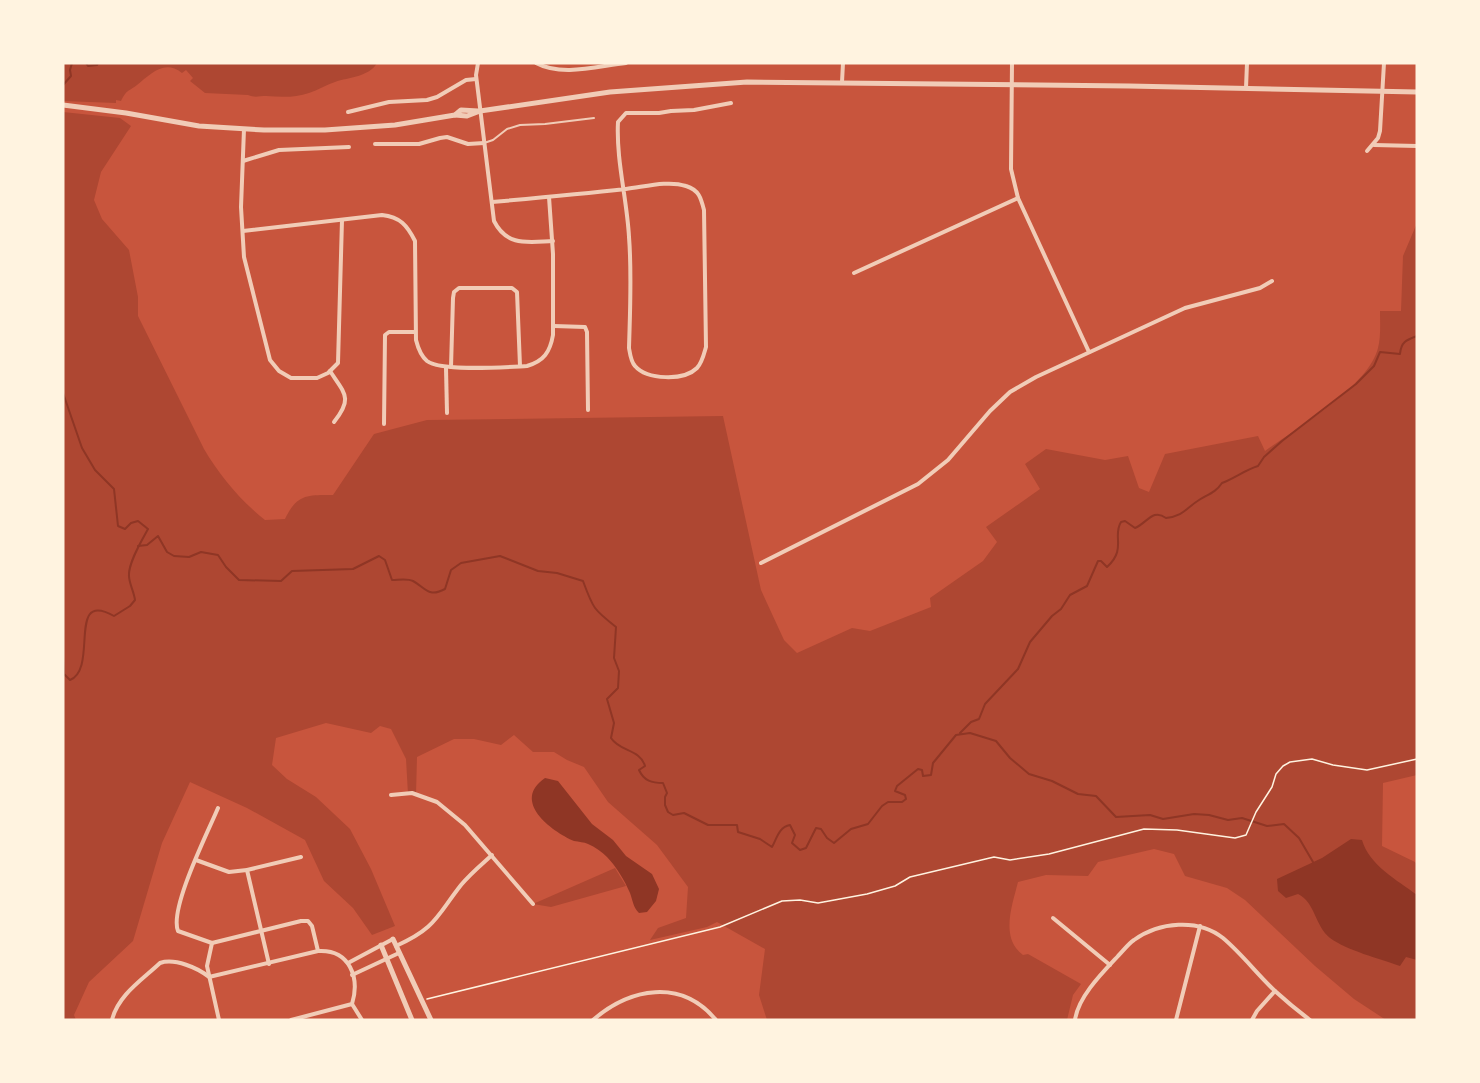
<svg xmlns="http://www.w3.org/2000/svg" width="1480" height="1083" font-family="Karla,sans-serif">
<rect width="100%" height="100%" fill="#c8553d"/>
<g fill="#ae4732">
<path d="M63,63h314c-8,14 -28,14 -42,19 -9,3 -17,8 -26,11 -14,5 -29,4 -43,3 -7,0 -11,2 -18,-1l-43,-2 -15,-12 3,-3 -7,-8 -4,3c-18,-14 -31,1 -45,12 -9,7 -10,4 -16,16l-5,-1v3l-53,-2z"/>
<path d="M63,112l57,6 11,8 -30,46 -7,28 8,19 27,31 9,47v19l66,133c16,27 36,51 61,71l20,-1c12,-25 22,-24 48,-24l41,-61 53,-14 296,-4 38,174 23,50 13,13 55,-25 18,3 61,-24 -1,-9 53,-37 14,-19 -11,-15 54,-38 -15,-25 21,-15 59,11 23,-4 11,32 10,4 16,-38 93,-18 7,15c32,-23 103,-64 113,-103 3,-11 2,-25 2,-37h21l2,-55 14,-33v552l-34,8 -1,63 33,16 2,3v155h-31l-32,-21 -39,-33 -70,-66 -18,-12 -42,-12 -11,-22 -20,-5 -56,13 -10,14 -42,-1 -28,7c-6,24 -18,56 5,73l5,-1 53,30 -8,11 -6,25h-300l-8,-25 6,-46 -48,-27 -10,5 -57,13 8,-12 28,-10 2,-31 -31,-42 -49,-43 -24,-35 -17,-7 -13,-8h-21l-19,-17 -13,10 -27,-6h-20l-37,18 -1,38 -8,-1 -2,-35 -15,-30 -11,-3 -9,7 -45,-10 -50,15 -4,27 15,14 29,18 34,32 21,40 24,57 -23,9 -19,-27 -29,-27 -19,-41 -58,-32 -57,-26 -28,61 -29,98 -44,41 -15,33 2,5h-13z"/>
<polygon points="615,868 626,886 551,907 533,904"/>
</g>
<g fill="#8f3625">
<path d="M545,778l13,3 34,43 21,16 13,16 26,18 7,15 -3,12 -9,11 -8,1c-6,-6 -6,-12 -9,-20 -5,-12 -14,-27 -23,-36 -5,-5 -12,-10 -19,-13 -4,-2 -9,-2 -14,-3 -23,-10 -63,-40 -29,-63z"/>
<path d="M1351,839l11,1c7,25 35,40 55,55v65l-11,-3 -6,9c-20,-7 -54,-16 -70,-28 -15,-12 -15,-36 -32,-44l-12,4 -8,-7 -1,-12 45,-21z"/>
</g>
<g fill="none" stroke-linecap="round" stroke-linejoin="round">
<g stroke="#8f3625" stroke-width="2">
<polyline points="86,63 88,66 97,65 98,63"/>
<polyline points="63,85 71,76 70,70 72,63"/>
<path d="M63,393l19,55 13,22 19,19 4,37 7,3 6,-6 7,-2 10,8c-6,11 -20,34 -19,47 0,7 5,16 6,24l-5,6 -16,10c-48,-27 -15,52 -44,64l-6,-6 -1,-17"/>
<path d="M138,546l9,-1 11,-9 9,16 7,4 15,1 12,-5 17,3 8,12 13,13 42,1 11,-10 61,-2 26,-13 6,4 7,20c6,0 15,-2 21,1 13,7 15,17 32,8l6,-19 10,-7 39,-7 38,15 19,2 26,8c10,27 10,28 33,46l-2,31 5,13 -1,17 -11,11 7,24 -3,15c9,14 29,11 34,28l-6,4c5,11 13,13 24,13l4,10 -2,4v8l3,7 5,3 11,-2 24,12h29l1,7 22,7 12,8c5,-9 7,-20 18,-22l5,10 -3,8 8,7 6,-2 10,-20 5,1 6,9 7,5 17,-14 17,-5 14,-18 6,-4h14l4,-3 -1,-4 -10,-4 2,-5 21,-17 4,1 1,6 8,-1 2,-12 23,-28 14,-2 26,8 14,17 19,16 23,7 26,13 18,2 20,21 34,-2 13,4 31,-5 15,1 19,5 14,-2 25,8 17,-2 15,14 14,24"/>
<path d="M960,733l11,-11 8,-3 6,-15 33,-35 12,-27 22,-26 9,-7 9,-14 17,-9 11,-25h3l6,6c20,-18 5,-31 14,-45l4,-1 10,7c12,-5 18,-20 31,-10 18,-2 20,-10 33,-18 10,-6 17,-8 23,-17 13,-5 23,-13 36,-17l6,-9 18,-16 74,-57 18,-18 6,-14 20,2c1,-12 6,-14 17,-18"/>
</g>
<polyline stroke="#fff3e0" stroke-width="1.5" points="427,999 720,927 782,901 800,900 818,903 867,894 895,886 910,877 994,857 1010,860 1049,854 1144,829 1177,830 1235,838 1246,835 1256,812 1272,787 1276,774 1283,766 1290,762 1312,759 1333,765 1367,770 1417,759"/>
<polyline stroke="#f1ccb7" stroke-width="2" points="484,143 493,140 507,129 520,125 545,124 594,118"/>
<g stroke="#f1ccb7" stroke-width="4">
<path d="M478,63l-2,12 18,146c13,26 34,21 59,20"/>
<path d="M536,63c26,14 62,3 90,0"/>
<polyline points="1012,63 1011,169 1018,198 1089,352"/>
<polyline points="842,82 843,63"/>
<polyline points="1246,88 1247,63"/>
<polyline points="348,112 389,102 427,100 437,97 466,80 476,79"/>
<polyline points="244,129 241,207 244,257 270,360 279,371 291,378 317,378 328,373 338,363 342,220"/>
<polyline points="375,144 419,144 440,138 447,137 468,144 484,143"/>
<polyline points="1374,145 1417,146"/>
<polyline points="1367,151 1378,138 1380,131 1384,63"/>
<polyline points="243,161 279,150 349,147"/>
<path d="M492,202c45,-4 89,-8 134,-13 18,-2 42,-9 60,-3 13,4 15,12 18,24l2,137c-2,7 -4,16 -9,21 -13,13 -50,12 -62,-2 -4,-4 -5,-12 -6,-18 1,-37 3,-74 0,-111 -2,-38 -13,-77 -11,-115l8,-9h33l12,-2 23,-1 37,-7"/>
<path d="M243,231l139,-16c18,2 25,10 33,26l1,99c2,8 5,16 11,21 14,11 80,6 100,5 17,-5 23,-14 26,-31v-81l-4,-57"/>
<polyline points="854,273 1018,198"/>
<polyline points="554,326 585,327 587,332 588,410"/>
<polyline points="451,367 453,298 454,292 459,288 512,288 517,292 520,366"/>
<polyline points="446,368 447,413"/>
<path d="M330,371c15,23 23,27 4,51"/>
<polyline points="384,424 385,335 389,332 415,332"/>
<polyline points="761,563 918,484 948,460 990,411 1010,392 1036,377 1185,308 1260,288 1272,281"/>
<polyline points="391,795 412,793 437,802 465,825 533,904"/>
<path d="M218,808c-10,24 -49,101 -40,123l34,12 89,-22h7l4,5 6,25"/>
<polyline points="196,860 229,872 247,870 301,857"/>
<polyline points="247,870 269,964"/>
<polyline points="1053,918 1110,965"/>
<polyline points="212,943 207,966 219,1020"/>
<path d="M396,946c40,-18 40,-29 65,-61 9,-11 20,-20 31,-30"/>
<polyline points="348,963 393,939"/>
<polyline points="352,975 399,953"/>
<polyline points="352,1004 362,1020"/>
<path d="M112,1020c6,-25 30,-40 48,-57 15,-5 38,5 49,14l109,-26c32,-2 42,27 34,53l-61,16"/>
<path d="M593,1020c37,-32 88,-42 123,0"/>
<path d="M1075,1020c3,-23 27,-47 43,-64 5,-5 10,-12 16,-16 25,-18 64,-22 89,-2 19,16 34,36 52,53 11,10 23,20 35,29"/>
<polyline points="1176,1020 1200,926"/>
<polyline points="1252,1020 1257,1011 1275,991"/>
</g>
<g stroke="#f1ccb7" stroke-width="5">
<polyline points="63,105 126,113 199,126 264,130 325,130 395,125 455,115 461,110 478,111"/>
<polyline points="455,115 467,116 480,111 610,92 747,82 1129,86 1417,92"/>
<polyline points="393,939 431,1020"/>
<polyline points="381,945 412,1020"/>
</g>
</g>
<rect width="1480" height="1083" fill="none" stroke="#fff3e0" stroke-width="129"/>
</svg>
